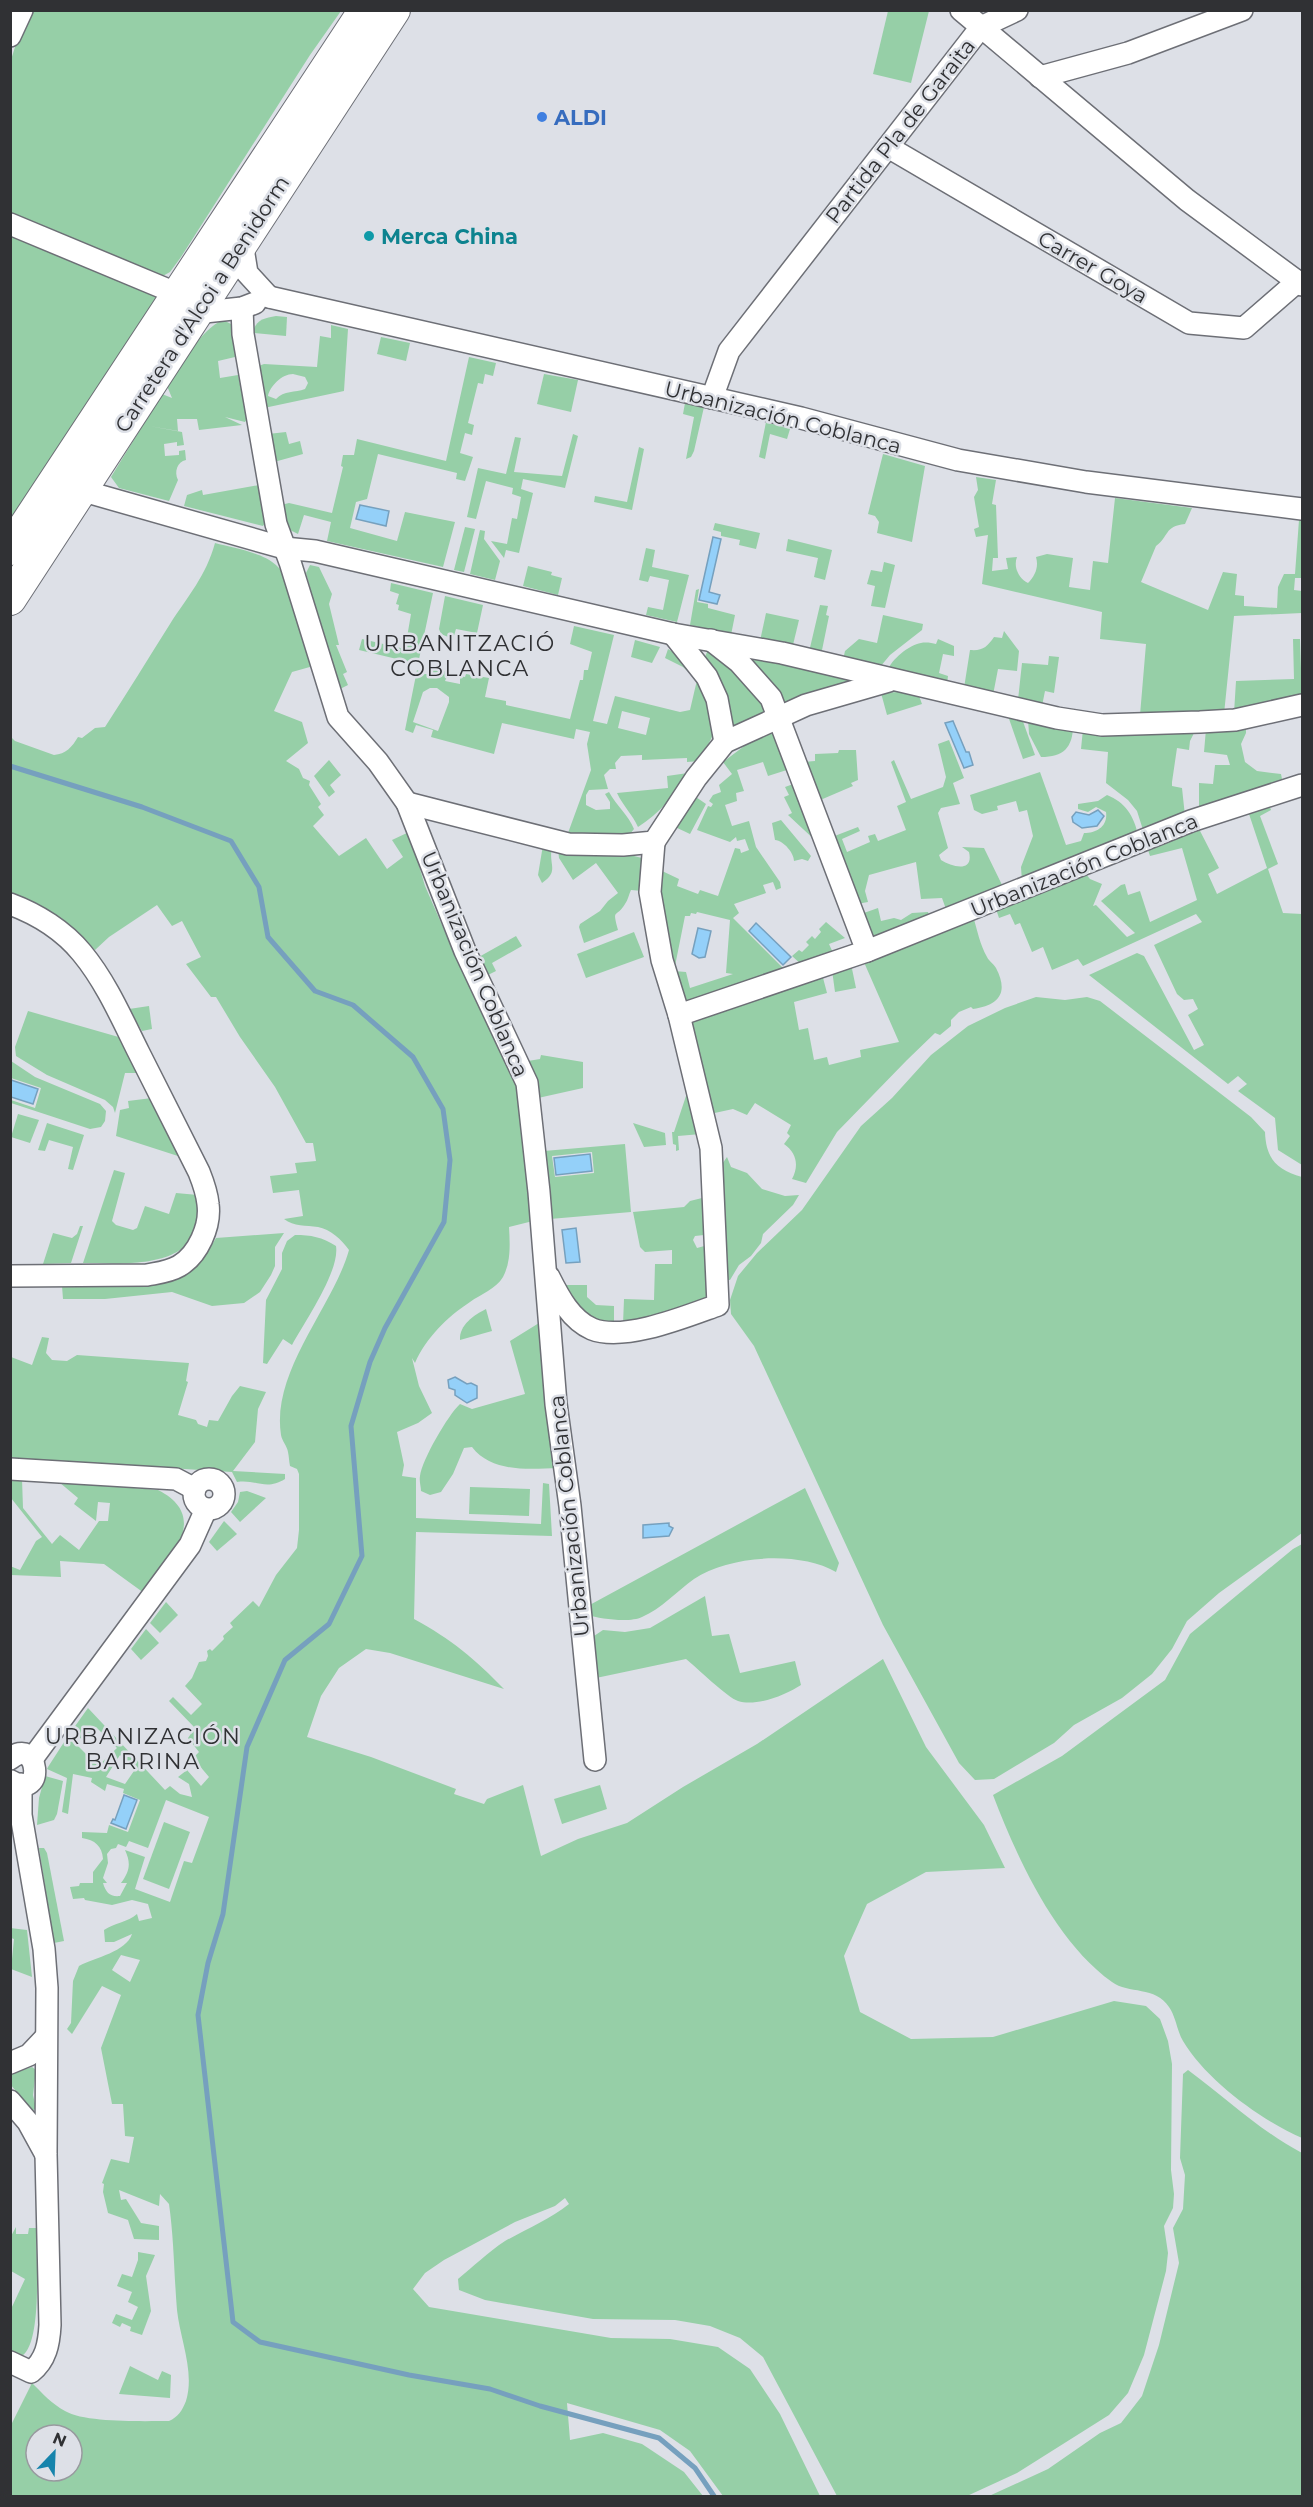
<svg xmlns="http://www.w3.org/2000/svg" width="1313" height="2507" font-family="Montserrat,sans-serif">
<rect width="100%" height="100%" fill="#dde0e7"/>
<g fill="#96cfa7" fill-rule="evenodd">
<polygon points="30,11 341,11 310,55 181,257 170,272 161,277 11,217 10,63 20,31"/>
<polygon points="888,11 929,11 911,83 873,74"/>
<polygon points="11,234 158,295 11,521"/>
<path d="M276,316l11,1 -1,19 -33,-3c2,-13 11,-15 23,-17z"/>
<path d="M223,320l8,4 2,4 2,29 -17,4 2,17 18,-3 9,44 -2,3 -20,-5 17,8 -43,5 -2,-11h-20l1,12 -29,-5 33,6 2,13 -7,1v-4l-13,2 1,12 14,-1v-4l6,-1 1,10c-9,2 -12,12 -8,20l-9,21 -50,-13 -8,-11 51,-83 10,4 -5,-12c13,-20 34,-57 56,-66z"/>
<path d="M331,325l17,4 -4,62 -80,17 -8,-41 8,-3 53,3 3,-31 11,2zM293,374l12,3 3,6 -3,6c-10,4 -21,1 -29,10l-8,-3c2,-10 14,-22 25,-22z"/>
<polygon points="381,337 410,343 406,361 377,354"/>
<polygon points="469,357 496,363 493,376 485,374 483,384 478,383 468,423 474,425 472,435 465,433 460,453 473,457 465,481 456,479 457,473 378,454 367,499 356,502 350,528 397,541 405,512 455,522 443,567 327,541 331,522 304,515 298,534 286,528 281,505 289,503 332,513 343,467 341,466 343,455 354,455 357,439 446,461"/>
<polygon points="544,374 578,380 571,412 537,404"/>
<polygon points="685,403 704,407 694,451 691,457 686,459 694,417 683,414"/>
<polygon points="766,422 790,429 787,439 770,434 765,459 759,457"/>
<polygon points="286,432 289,444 300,441 303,454 274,462 268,434"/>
<polygon points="573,434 578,436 565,488 523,479 521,489 533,493 519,553 506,550 504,558 491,541 507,544 512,518 517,519 521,497 512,494 513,488 486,481 476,519 467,517 478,468 506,474 515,437 521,438 514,472 562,476"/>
<polygon points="639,447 644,449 632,510 594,502 595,496 627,502"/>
<polygon points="883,454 925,466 912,542 877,533 879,522 875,516 868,514"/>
<path d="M976,477l20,3 -4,24 4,1 2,53h-5l-1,13 16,-2 -2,-11 11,-1c-4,10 2,22 11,26 7,-7 11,-16 8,-26l11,-3 26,4 -4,29 21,3 3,-29 15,2 7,-65 77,10 -7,16c-21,2 -16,13 -29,22l-15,36 67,28 15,-38 14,2 -2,21 9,1v10l33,2 1,-21 6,-13h11l4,-54 3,1v57h-7l-1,12 8,1v22l-68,3 -10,98 -84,1 6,-71 -46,-5 2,-27 -120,-28 6,-49 -12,2 -2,-8 5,-2 -5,-30 4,-7z"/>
<polygon points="259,485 265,523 263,526 184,506 187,495 202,490 203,495"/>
<polygon points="715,523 760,533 756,549 739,545 740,540 721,536 721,532 713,530"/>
<polygon points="465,527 475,529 464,572 454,570"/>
<polygon points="480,530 485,531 484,539 500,561 495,580 470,574"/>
<polygon points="788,539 832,550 825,580 814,577 818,558 786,551"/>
<path d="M215,543c18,5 47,9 61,22 22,20 32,72 41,100l-25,7 -18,39 28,11 6,21 -22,18 13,8 4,9 7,3 -1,4 12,19 -3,3 6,8 -11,11 26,30 27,-18 21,31 16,-12 -11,-17 17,-8 16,54 27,62 61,123 6,26 14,124 -24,6c1,17 2,35 -6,50 -7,12 -22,17 -33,25 -23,15 -44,36 -55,61l-3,-5 7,28 13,27 -14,10 -21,9 7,33 -2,11 14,2v40l125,6 2,-41 6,1 3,52 -136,-4 -2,87c37,20 61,40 90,70l-114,-36 -24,-4 -27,19 -18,28 -14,41 64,20 85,32 -2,5 30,10 3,-5 36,-14 18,71 37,-17 49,-16 56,-36 74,-43 126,-85 43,88 58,78 21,43 -79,4 -59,32 -23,52 16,56 51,27 82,-2 121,-36 32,5 14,13 8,22 4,23 -1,106 3,24 -1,14 -9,18 4,27 -2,18 -22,84 -16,38 -19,22 -92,58 -50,23h-130l-74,-139 -23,-19 -30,-12 -35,-6 -82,-1 -108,-19 -26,-10 -1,-11c15,-12 30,-27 47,-38 22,-12 45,-22 64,-37l-4,-6 -10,8 -40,16 -71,38 -19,13 -12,16 16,18 182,31 59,1 48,8 32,22 30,45 40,82h-97l-33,-45 -30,-21 -93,-27 3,37 33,-7 39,11 42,28 19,24h-692v-71l21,-42c10,10 20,21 33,28 20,12 79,10 104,10 9,-4 13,-10 17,-20 9,-29 -6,-62 -9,-91 -3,-36 -3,-71 -8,-106l-9,-10 -1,12 -40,-16 2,10 5,-1 15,24 18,3v14l-25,-1 -6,-19 -20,-7 -5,-21 1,-8 -2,-1 9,-24 18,4 5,-26 -9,-1 -2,-32h-11l-11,-56 20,-53 -19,-9 -30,48 -5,-5 4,-6 2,-42 6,-15c17,-9 47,-14 53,-32l-18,8h-9l-1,-12c10,-7 24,-8 33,-16l2,7 13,-3 -4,-14 -16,-4 -20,5 -27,-5 -1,-2 -11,1 -3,-12 9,-1 1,-3h13v-11l10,-13c-1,-13 -8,-19 -21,-21v-6l25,1 2,-8 19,7 12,-32 -17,-7 1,-4 -17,-5 -2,7 -14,-9 1,-4 -19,-4 -5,40 -6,-2 5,-34 -20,-9 1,-2 20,-31 30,30 19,-18 -21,-21 -14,13 -9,-11 15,-21 77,82 5,-4 10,8 12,3 -3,-13 -11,-7 9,-7 14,16 8,-9 -16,-19 6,-6 -11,-14 7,-10 -26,-27 4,-4 18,18 11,-11 -17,-18 7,-8 7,-16 7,-1 2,-5 -1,-5 3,-2 2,2 12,-12 -1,-3 10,-9 -3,-4 23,-22 6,6 17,-32 21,-27 2,-18v-56l-2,-5 -7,-3c-1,-5 -1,-9 -2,-14 -1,-6 -6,-11 -7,-17 -10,-64 52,-128 68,-185 -7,-10 -19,-21 -31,-23 -12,-2 -24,0 -34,-8l19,-3 -4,-26 -26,3 -3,-17 27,-3 -2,-10 21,-2 -3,-18h-7l-31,-56 -35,-50 -24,-40h-5l-25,-33 15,-7 -19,-36 -10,5 -15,-21 -48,32 -14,13 -28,-26 -56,-29 -1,-159 5,5 39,14c12,-1 18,-8 24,-18l4,1 13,-10 10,-1c22,-34 43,-68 65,-103 18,-28 36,-48 45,-81zM120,1755l16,13 -11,16 -19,-7zM166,1800l43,17 -17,46 -8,-2 -14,41 -35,-13 10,-32 -20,-7c6,13 5,21 -4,33h6l-7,13c-10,1 -14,-3 -17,-13h4l-4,-5 5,-15 -1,-9 4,-5 5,-1 2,-4 8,3 3,-6 19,7zM121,1955l19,5 -10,22 -18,-12zM36,2435h36v36h-36z"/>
<polygon points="646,548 655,550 652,567 689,575 677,622 646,615 648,607 663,610 669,580 650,576 648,582 639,580"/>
<polygon points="884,562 895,565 885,608 871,606 875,586 867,584 871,570 882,572"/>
<polygon points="310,565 319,567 332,594 329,604 339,645 336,645 347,672 343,674 348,685 338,690 306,573"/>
<polygon points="528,566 552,572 551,575 562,578 558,595 523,586"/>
<polygon points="391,583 433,593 418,664 359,650 362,639 405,649 411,614 398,610 399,605 396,604 399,594 390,591"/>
<polygon points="699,589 697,602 708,604 708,608 735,615 731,635 690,625 696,590"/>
<polygon points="445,596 483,605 477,633 456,629 453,639 441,634 439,629"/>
<polygon points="820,605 828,606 826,615 829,616 821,655 809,652"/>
<polygon points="766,613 799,620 792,649 760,641"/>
<polygon points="883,615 923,624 922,630 890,655 880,667 843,660 845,651 859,639 877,643"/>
<path d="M574,626l40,9 -21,86 14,3 8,-28 65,16 10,-2 7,-30 -14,-13 -18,-9 3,-9 15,9 21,26 11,47 -15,30 -13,1v-4l-45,2v-5l-21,1 -6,7 1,6h-6l-6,6 4,14 -19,1 -3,5v10l10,5 14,-1v-7l-5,-8 4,-2c7,13 20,24 25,37l-4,5 -9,2 -53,-3 23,-63 -4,-26 3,-12 -14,-3 -2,10 -72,-16 -8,31 -63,-17 2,-7 -17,-5 -3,8 -8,-3 12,-60 7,4h4l3,-6 18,4 -4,9 15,3v-8l5,1 1,-3 23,4 -4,19 21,4v4l64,14 10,-39h3l1,-10h4l4,-18 -22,-8zM430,688h7l12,9v5l-11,29 -25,-9 10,-30zM622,711l28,7 -4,17 -28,-7z"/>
<path d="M1004,631l15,20 -2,20 -19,-2 -5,26 -29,-7 6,-38c13,1 17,-3 24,-13l8,1z"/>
<path d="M938,639l16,7v10l-11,-2 -4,19 9,3 -1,8 -60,-13c5,-12 22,-26 34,-28 5,-1 11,0 15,1z"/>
<polygon points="1293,639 1300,639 1302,698 1234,713 1236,681 1294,679"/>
<polygon points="635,640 660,647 652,663 631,657"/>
<polygon points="746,651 854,679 853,682 789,703 765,707 763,717 734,732 703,662 707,652"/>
<polygon points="1049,656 1059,657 1054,693 1045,691 1042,706 1018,700 1022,663 1048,665"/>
<polygon points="898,692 918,693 922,704 887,715 881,693"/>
<polygon points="1007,713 1021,716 1035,755 1023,759"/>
<path d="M1028,719l45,6c0,23 -10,32 -32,32l-12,-23z"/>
<polygon points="1246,725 1246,733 1241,744 1245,762 1257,771 1281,774 1283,784 1199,810 1199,783 1213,784 1215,765 1230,765 1227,755 1204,752 1206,729"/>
<polygon points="1083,729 1196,729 1190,741 1189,750 1177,748 1172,782 1172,786 1182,788 1185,816 1144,833 1137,811 1128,800 1106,783 1108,752 1081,749"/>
<path d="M763,732c19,-1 22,22 27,37l-22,7 -5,-14 -26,8 7,21 -8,2 1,8 -12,4 7,21 17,-5 7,26 24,35 1,6 -5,2 -3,-8 -10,3 3,8 -32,11 5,9 -6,5 52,52 -63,21 8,2 9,8 83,-27 5,19 -33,9 5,28 9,-2 6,32 13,-3 2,8 32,-8 -1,-7 39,-8 -36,-82 27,-10 2,-6 14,-5 10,1 50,-19 3,-6 4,1c4,13 7,29 14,41 2,4 6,6 9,11 13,25 3,37 -23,41l-2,-2 -12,5 -8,8v6l-11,9 -5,-2 -28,27 -70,72 -31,51 -14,-4c7,-13 5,-26 -8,-35l6,-8 -3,-3 4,-8 -36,-22 -8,12 -14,-6 -23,5 -21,-88 1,-6 14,-7 5,-17 -21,5 -9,-6c-10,-41 -23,-82 -19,-125l19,9 -2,7 21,8 2,-4 18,6 17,-48 5,1 1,4 8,-3 -4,-11 -8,2 -1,-4 -6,5 -33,-12 11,-24 3,1 2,-3 -4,-3 4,-6 8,-3 -2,-7 13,-11 -9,-12zM697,912l33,8 -4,53 7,1 -43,14 -4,-16 -12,-1 11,-55h5l1,-3 5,1z"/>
<path d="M949,740l15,38 -11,5 7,21 -19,4 -3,5 10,35 -9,7 2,5c11,7 33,13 28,-8l-7,-5 22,1 20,41 -57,23 -5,-14 -21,1 -5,-37 -47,13 -4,16 3,11 -11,2 -25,-67 26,-10 2,4 -18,8 5,13 23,-10 -2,-6 7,-2 3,7 28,-11 -9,-24 9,-4 -15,-40 3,-2 17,39 32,-12 3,-10 -8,-33z"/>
<polygon points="839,750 856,750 858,780 851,783 853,786 818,801 803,762 815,761 815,754 838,753"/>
<polygon points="329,760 341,775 330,785 335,792 329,797 314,776"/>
<path d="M1040,772l26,73 15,-4 3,-8c13,0 24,-7 22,-21l-10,-5 -8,5 -10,-3v-5l20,-3 9,-6c18,7 27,21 31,40l-116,47 -1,-15 12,-31 -6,-26 -8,2 -3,-11 -19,5 1,4 -16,4 -8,-4 -4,-15z"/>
<path d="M688,773c-13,22 -28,40 -50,54 -5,-12 -15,-21 -21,-34l51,-5 -1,-12z"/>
<polygon points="796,783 818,843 788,815 792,813 784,797 789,795 785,787"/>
<polygon points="693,795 706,804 690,834 673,826"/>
<polygon points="1269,804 1271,810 1260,816 1278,864 1268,869 1283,913 1302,914 1302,1165 1278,1150 1275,1118 1238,1091 1247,1084 1238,1076 1228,1084 1089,975 1137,953 1144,956 1194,1050 1204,1045 1188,1015 1198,1009 1193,999 1184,1000 1177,994 1154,945 1202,922 1196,914 1083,966 1078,959 1052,970 1043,947 1032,952 1020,923 1015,925 1010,914 999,918 996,909 1085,873 1090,879 1102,884 1093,906 1096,905 1127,937 1135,933 1101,901 1121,885 1125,884 1128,895 1140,891 1150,922 1197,900 1182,848 1150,856 1147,847 1198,827 1219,868 1208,874 1217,894 1267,868 1248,811"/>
<path d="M781,820l30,36 -3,5 -6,-2 -8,2c0,-8 -10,-20 -19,-21l-3,-17z"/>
<path d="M543,845l9,2c-4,18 8,24 -10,36l-4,-8z"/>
<path d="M558,849l64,4 20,5 3,6 -2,27 -12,-1c-2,4 -3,10 -6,14 -9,15 -13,3 -7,26l-34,13 -5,-16 1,-3 20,-13 8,-10 10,-8 -22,-30 -23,17 -14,-22z"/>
<polygon points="878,908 881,921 894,918 901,920 912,913 928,912 930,919 874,938 869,935 861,914"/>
<polygon points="826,922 845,938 829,944 834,955 802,965 792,956 799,950 802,952 809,945 806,942 812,936 815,939 821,932 819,929"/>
<polygon points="634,932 644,957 586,978 577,954"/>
<polygon points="516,936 522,946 492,963 496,971 486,976 477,958"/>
<polygon points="851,964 856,988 835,992 832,970"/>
<path d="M1036,997l29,3 22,-3 13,4 151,116 14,15c1,27 12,38 37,45v356l-83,60 -32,28 -15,28 -20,25 -30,24 -48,27 -20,18 -60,36 -19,1 -16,-17 -76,-138 -129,-279 -23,-32 -1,-14 8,-24 19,-23 45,-43 59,-84 31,-28 39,-43 37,-29 37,-18z"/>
<polygon points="149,1006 152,1029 142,1031 129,1009"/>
<polygon points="28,1011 122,1038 140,1073 125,1073 115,1113 113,1107 105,1100 47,1075 16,1056 15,1047"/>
<polygon points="541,1055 583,1062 583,1088 538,1098 528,1061 540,1059"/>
<polygon points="11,1061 35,1077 100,1104 106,1111 105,1121 101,1127 90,1129 11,1103 11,1100 35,1108 41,1088 11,1078"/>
<polygon points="689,1087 701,1134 678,1136 679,1150 676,1151 676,1145 673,1144 672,1132 674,1132"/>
<polygon points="152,1098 181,1157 116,1136 120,1110 129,1108 128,1101"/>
<polygon points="18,1114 39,1120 30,1143 11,1137"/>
<polygon points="47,1123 84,1135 73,1170 68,1169 73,1147 49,1140 45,1151 38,1150"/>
<polygon points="633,1123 665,1133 666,1145 644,1147"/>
<path d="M625,1144l6,68 -81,7 -6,-68zM592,1152l2,21 -39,4 -3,-21z"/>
<polygon points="727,1157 731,1167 747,1173 762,1189 785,1196 799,1195 793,1205 763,1234 761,1243 751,1256 739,1265 730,1280 720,1279 720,1167"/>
<path d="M114,1170l11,3 -13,48 4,4 17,5 4,-2 8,-22 24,8 7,-21 22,2c0,8 1,16 0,24 -5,52 -79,44 -115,44z"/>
<polygon points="702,1198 712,1204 704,1235 695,1236 693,1240 697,1248 708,1245 712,1293 702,1306 623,1324 624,1299 654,1300 655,1264 672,1264 672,1250 645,1252 640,1247 633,1212 684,1207 690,1201"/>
<polygon points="80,1226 83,1226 71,1263 43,1264 53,1233 72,1238 77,1234"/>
<polygon points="284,1233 275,1247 275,1266 271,1275 260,1292 244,1303 212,1306 172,1292 105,1299 63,1299 62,1286 190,1271 204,1258 216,1238"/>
<path d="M295,1235c16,0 27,2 41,11 4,25 -31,75 -44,99l-9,-6 -16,25 -4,-1 3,-63 16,-31v-16l5,-12z"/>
<path d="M563,1285h24v12l9,8 18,1v18c-31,-4 -36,-15 -51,-39z"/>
<path d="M486,1309l6,22 -32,9c-1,-15 14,-25 26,-31z"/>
<path d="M539,1323l19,145c-29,1 -66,5 -86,-21l-8,1 -11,26 -12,18 -11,3 -9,-4c0,-4 -2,-10 -1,-15 2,-16 28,-61 40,-72l12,5 53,-15 -15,-53z"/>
<path d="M42,1337l7,1 -3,15 6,7 15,1 10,-6 112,8 -3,18 2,1 -10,33 18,5 2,4 9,3 2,-7 9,1 14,-25 8,-10 26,6 -8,17 -3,33 -22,29 52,3v5c-19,12 -29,0 -48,3l-5,-10 -221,-14v-101l21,8z"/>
<path d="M22,1479l1,29 29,36 8,-9 19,15 20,-29h9l2,-18 -12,-1 -2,19 -22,-17 4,-6 -19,-16 99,8c55,28 9,71 -14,103l-40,-29 -44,-3 1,16 -50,-2 -1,-9 10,4 16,-29 6,-4 -31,-39v-17z"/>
<polygon points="470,1487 530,1489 529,1516 469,1514"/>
<path d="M805,1488l34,75 -3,9c-37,-21 -106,-17 -142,7 -17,12 -33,30 -52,38 -12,6 -42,2 -54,-2l-2,-8z"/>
<polygon points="247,1491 266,1498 240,1522 231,1512 238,1502 240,1492"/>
<polygon points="224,1521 237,1534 217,1551 209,1542"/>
<path d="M1302,1544v594c-41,-18 -95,-57 -119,-97 -6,-10 -7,-24 -14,-34 -13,-21 -41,-13 -57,-25 -57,-41 -94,-122 -119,-187l69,-39 103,-76 25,-46 103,-85z"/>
<path d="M705,1596l7,40 17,-2 11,39 55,-12 6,24c-15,10 -45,22 -63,16 -10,-3 -42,-34 -52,-42l-90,19 -5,-40 12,-8 22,2 25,-4z"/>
<polygon points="166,1602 178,1615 160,1633 150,1623"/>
<polygon points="146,1629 159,1643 141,1660 131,1649"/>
<polygon points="45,1776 63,1781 57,1814 54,1820 37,1825 39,1798"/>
<polygon points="600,1785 607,1809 562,1824 554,1799"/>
<polygon points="164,1822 190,1832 169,1889 143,1879"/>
<polygon points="39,1848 44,1848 47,1853 64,1941 54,1943"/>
<polygon points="10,1928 27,1930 32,1977 11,1969 14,1939 11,1938"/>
<polygon points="32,2067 36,2070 33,2095 36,2108 32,2111 11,2085 10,2074"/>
<path d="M1188,2070c39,29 71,60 114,83v343h-313l59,-27 52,-36 21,-10 21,-27 17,-51 20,-82 -6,-35 10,-19 2,-34 -5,-17 3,-84z"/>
<path d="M16,2227v7h12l1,-6h7c0,26 7,114 -14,128l-11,-5v-42l14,-30 -14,-8 -1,-33z"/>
<polygon points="138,2252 155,2255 146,2276 151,2311 142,2335 130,2331 131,2327 122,2323 120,2327 112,2323 116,2314 132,2320 138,2307 128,2302 132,2292 117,2286 122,2274 132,2277 138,2260"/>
<polygon points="130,2366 158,2380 162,2371 171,2375 170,2398 119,2394"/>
</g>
<g fill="#94d0f9" stroke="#76a0be" stroke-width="1.5">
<polygon points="360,505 389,511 386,526 356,519"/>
<polygon points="713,537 721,539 709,592 720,595 717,604 699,600"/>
<polygon points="953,721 966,752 969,752 973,765 964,768 945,723"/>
<polygon points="1098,810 1104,816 1097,826 1082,828 1073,822 1072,817 1076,812 1089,815"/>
<polygon points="756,923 791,957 783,965 749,931"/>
<polygon points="698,928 711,931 705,957 699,958 692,954"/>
<polygon points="11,1080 38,1089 33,1104 11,1097"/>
<polygon points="590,1154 592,1171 556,1175 554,1158"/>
<polygon points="576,1228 580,1262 566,1263 562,1230"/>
<polygon points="455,1377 467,1384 471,1383 477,1386 477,1398 467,1403 455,1395 455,1390 449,1388 448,1380"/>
<polygon points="669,1523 669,1526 673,1528 669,1536 643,1538 643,1525"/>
<polygon points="124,1795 137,1800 126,1829 111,1823 113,1819 115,1820"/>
</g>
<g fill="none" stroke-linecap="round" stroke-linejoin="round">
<polyline stroke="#76a0be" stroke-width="5" points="10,766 142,807 231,841 259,887 268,937 315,991 353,1005 413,1057 443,1109 450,1160 444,1222 385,1328 370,1362 351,1426 362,1556 329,1624 285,1660 247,1747 223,1914 208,1963 198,2015 233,2322 260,2342 409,2375 490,2389 540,2406 659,2438 695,2468 714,2496"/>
<g stroke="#6d6f76" stroke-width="24">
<g id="minor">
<polyline points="961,10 1187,200 1302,285"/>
<polyline points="10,36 22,10"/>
<polyline points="1040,77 1128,53 1242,10"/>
<polyline points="888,147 1189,323 1244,328 1298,281"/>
<polyline points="10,224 178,294"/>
<polyline points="242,242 247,273 269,297"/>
<polyline points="269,297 801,418 958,460 1086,482 1302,509"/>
<polyline points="242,308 243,334 276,524 290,562 338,717 378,762 407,803 465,951 527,1083 539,1192 556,1404 570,1506 595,1760"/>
<polyline points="195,313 242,308 255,303"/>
<polyline points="712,398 729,351 981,27 1017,10"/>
<polyline points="80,490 284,548 315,551 673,634 782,653 1057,718 1102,725 1200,722 1235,720 1302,705"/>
<polyline points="673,634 707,677 717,699 725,742"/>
<polyline points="407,803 568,844 623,845 654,842 696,778 725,742 806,705 889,681"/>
<path d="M10,904c27,10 54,27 72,49 24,29 40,66 57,100 20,39 40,79 60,119 4,10 8,21 9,32 3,22 -10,51 -29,62 -10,6 -22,7 -32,9l-137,1"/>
<polyline points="867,951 1191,821 1302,785"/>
<polyline points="679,1015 867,951 771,698 739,662 711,640"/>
<path d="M549,1277c10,20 22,43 43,52 32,13 95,-13 126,-24l-7,-157 -32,-133 -17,-55 -12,-68 4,-50"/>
<polyline points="10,1469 176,1479 195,1489"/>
<circle cx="209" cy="1494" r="15"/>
<path d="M10,1759c28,-25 37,43 1,22"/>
<polyline points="32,1759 190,1545 206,1509"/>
<polyline points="10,2063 29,2055 46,2037"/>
<polyline points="10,2101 28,2122 45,2153"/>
<path d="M10,2362l21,10c15,-12 18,-28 19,-47l-4,-171 1,-166 -3,-39 -23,-134v-31"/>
</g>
</g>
<g stroke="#6d6f76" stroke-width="34">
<g id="primary">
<polyline points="10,549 365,10"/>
<polyline points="10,599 394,10"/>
</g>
</g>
<use href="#minor" stroke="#fff" stroke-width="21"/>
<use href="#primary" stroke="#fff" stroke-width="32"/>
</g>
<circle fill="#3f7fe0" stroke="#dde0e7" stroke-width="2" cx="542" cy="117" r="6"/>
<circle fill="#0f9aa8" stroke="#dde0e7" stroke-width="2" cx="369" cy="236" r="6"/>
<g text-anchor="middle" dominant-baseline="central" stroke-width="5" stroke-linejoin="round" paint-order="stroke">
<g font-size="21" font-weight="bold" fill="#366cbe" stroke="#dde0e7" text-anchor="start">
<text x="554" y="117">ALDI</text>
</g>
<g font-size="21" fill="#303134" stroke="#dde0e7">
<text transform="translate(900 131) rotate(-52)">Partida Pla de Garaita</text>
<text transform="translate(1093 267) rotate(30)">Carrer Goya</text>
<text transform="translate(202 304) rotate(-57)">Carretera d'Alcoi a Benidorm</text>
<text transform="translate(783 417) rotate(14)">Urbanización Coblanca</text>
<text transform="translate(1084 865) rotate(-22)">Urbanización Coblanca</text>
<text transform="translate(475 964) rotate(67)">Urbanización Coblanca</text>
<text transform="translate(569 1516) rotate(-96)">Urbanización Coblanca</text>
</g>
<g font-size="21" font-weight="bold" fill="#0d838f" stroke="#dde0e7" text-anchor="start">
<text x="381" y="236">Merca China</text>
</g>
<g font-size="22" letter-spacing="1.5" fill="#303134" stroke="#dde0e7">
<text x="460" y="643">URBANITZACIÓ<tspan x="460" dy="25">COBLANCA</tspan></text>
<text x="143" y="1736">URBANIZACIÓN<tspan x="143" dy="25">BARRINA</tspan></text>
</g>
</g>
<rect width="1313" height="2507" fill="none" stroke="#303134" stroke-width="24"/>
<g transform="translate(54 2453) rotate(23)"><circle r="28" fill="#dde0e7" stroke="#989a9f" stroke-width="1.5"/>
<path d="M0-4.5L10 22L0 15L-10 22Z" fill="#1684ac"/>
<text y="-9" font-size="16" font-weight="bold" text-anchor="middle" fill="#303134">N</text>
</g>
</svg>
